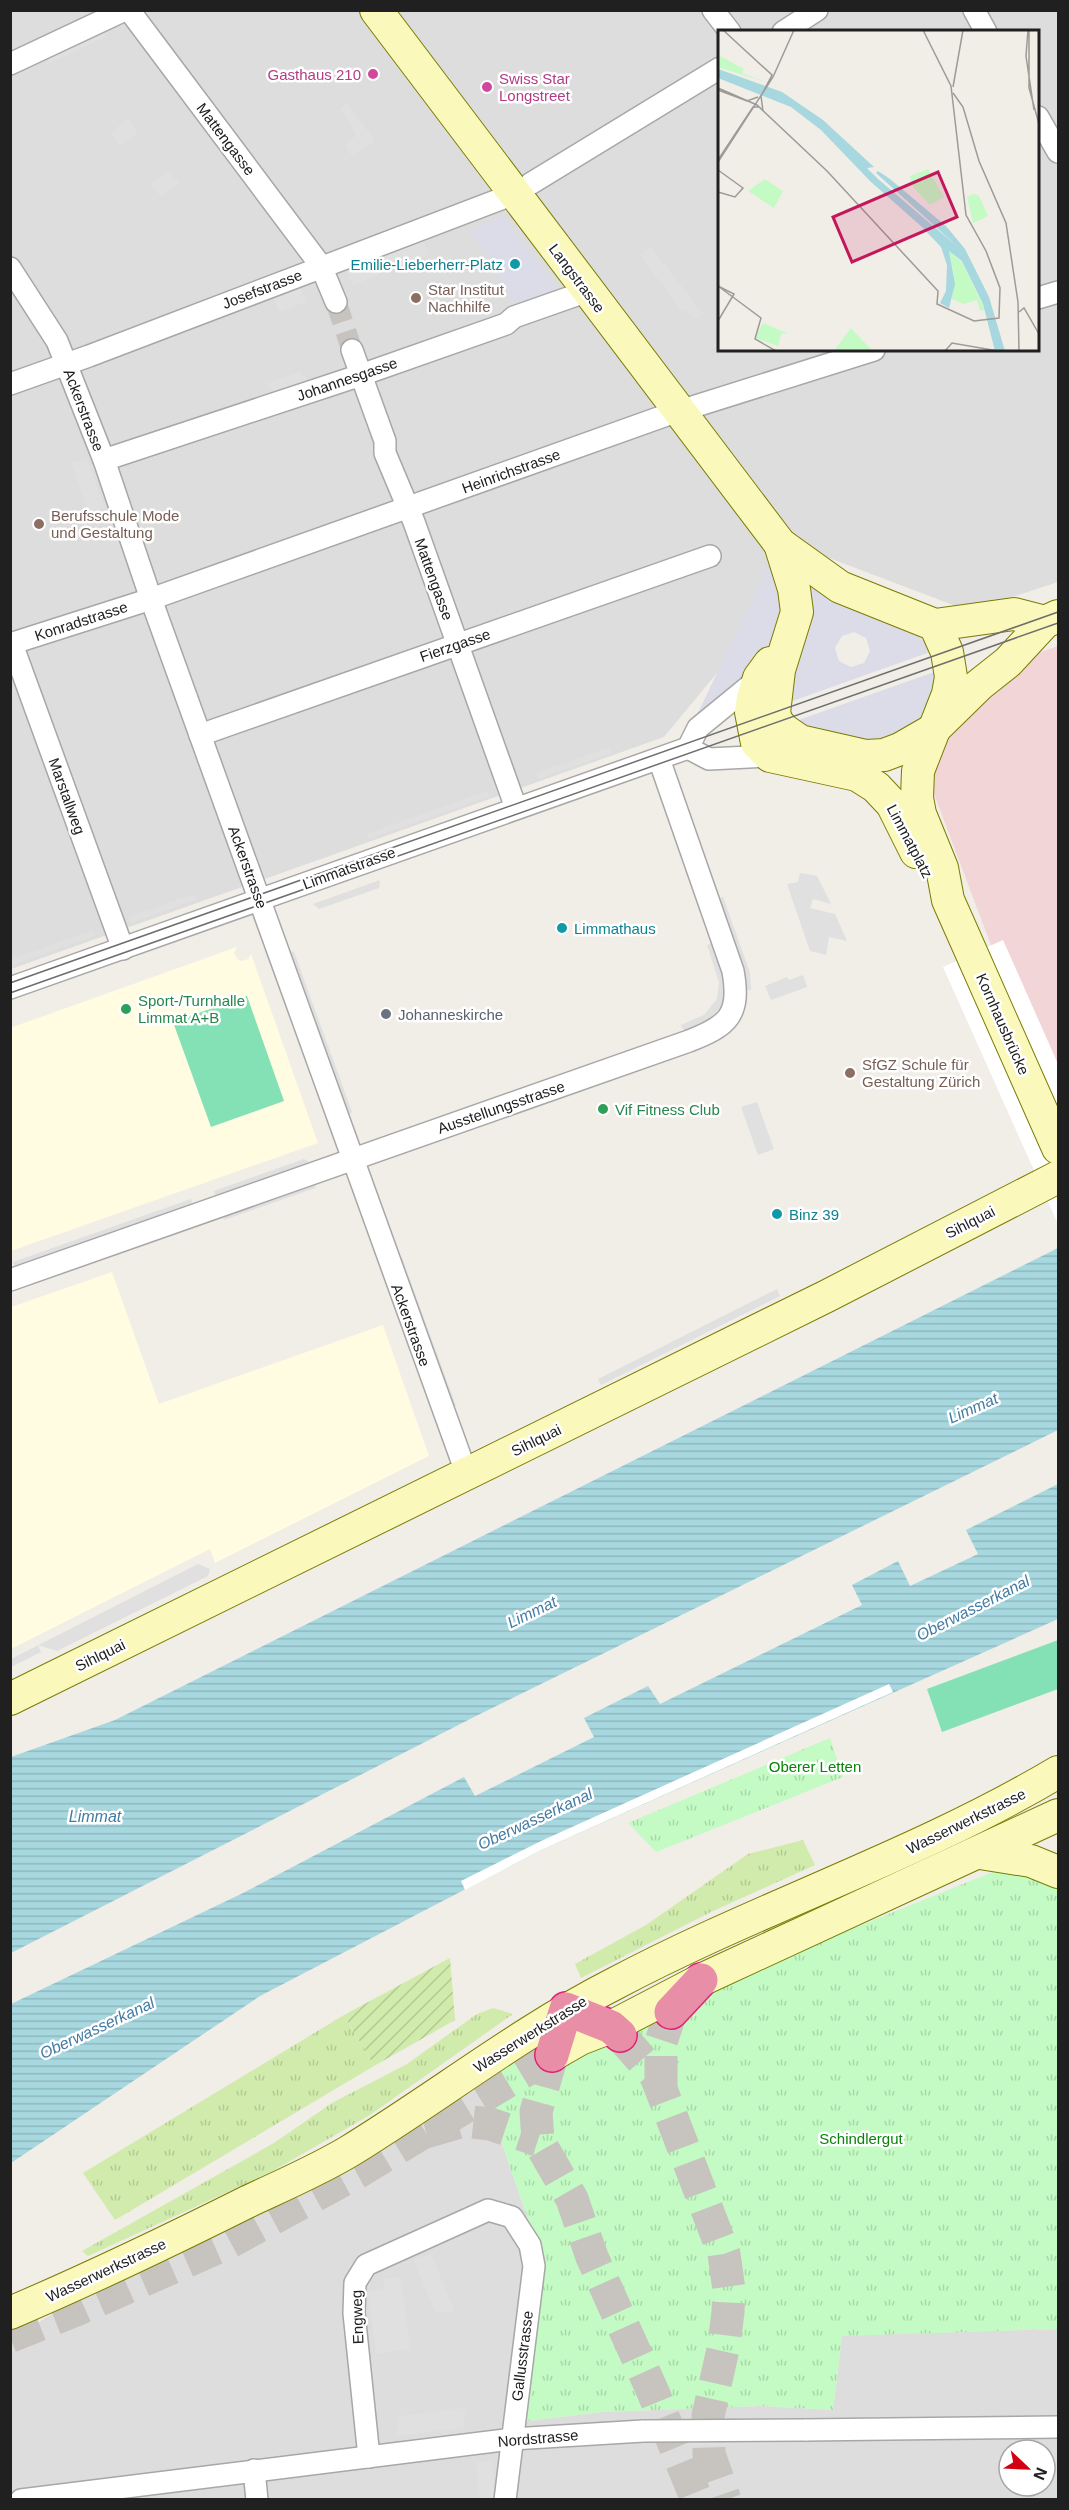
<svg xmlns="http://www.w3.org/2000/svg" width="1069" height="2510" font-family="Arial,sans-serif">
<defs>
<pattern id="grass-tufts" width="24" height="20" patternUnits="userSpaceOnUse" patternTransform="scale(1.5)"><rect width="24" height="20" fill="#d1ebac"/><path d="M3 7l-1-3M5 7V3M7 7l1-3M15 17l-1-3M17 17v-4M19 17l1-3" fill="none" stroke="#b3c994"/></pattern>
<pattern id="park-tufts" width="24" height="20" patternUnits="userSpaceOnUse" patternTransform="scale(1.5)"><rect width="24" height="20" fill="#c4fbc4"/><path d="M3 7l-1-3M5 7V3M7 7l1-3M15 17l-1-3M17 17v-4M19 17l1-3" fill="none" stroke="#a8d7a8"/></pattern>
<pattern id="garden-furrows" width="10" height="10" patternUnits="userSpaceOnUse" patternTransform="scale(1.5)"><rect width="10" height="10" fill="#d1ebac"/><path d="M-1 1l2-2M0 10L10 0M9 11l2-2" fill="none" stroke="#b3c994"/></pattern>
<pattern id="water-rules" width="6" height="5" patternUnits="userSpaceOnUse" patternTransform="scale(1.5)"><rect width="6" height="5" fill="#a7d7df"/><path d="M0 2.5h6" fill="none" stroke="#8fb8bf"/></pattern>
</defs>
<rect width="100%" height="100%" fill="#f1ede7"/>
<g fill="#dedddd" fill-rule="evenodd">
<path d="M10,11h1048v571l-89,29 -153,-58 -152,184 -653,232zM720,32h318v318h-318z"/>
<path d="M475,2065l64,186 -12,170 75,-9 158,-6 73,4 9,-75 216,-6v170h-1047l-1,-160zM1009,2450h36v36h-36z"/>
</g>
<polygon fill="#f2d6d7" points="1058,646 1058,1123 931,786 944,740 1021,659"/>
<g fill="#fffce2">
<polygon points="237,947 234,953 237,959 242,961 248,959 251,954 318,1143 11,1251 10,1028"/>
<polygon points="112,1272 159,1404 383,1325 429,1456 215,1563 210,1549 11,1649 11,1307"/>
</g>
<g fill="url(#grass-tufts)">
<polygon points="803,1840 815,1865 711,1912 581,1978 575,1964 646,1925 748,1854"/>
<polygon points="493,2008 513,2014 370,2115 271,2172 88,2256 82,2251 274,2143 332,2103 407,2064 477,2014"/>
<polygon points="344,2015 374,2066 115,2220 83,2173"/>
</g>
<g fill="url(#park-tufts)">
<polygon points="830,1738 843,1777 656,1852 628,1823"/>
<polygon points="995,1871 1025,1873 1058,1886 1058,2329 842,2336 833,2410 760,2406 602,2412 527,2421 539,2251 475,2065 516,2040 571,2060 765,1964"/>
</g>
<polygon fill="url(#garden-furrows)" points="450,1958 455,2020 374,2066 344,2015"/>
<g fill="#84e1b5">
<polygon points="247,996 284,1101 211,1127 173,1022"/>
<polygon points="1058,1640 1058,1689 942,1732 927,1689"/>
</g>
<g fill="#e0e0e0">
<polygon points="104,32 106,37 50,63 47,58"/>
<polygon points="348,103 375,141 353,157 345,146 356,135 340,108"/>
<polygon points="128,119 138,133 120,146 110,133"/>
<polygon points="169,170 179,184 161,197 151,184"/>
<polygon points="423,239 429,256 384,272 378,256"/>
<polygon points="650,246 703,313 696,319 686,310 682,312 640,255"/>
<polygon points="373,259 379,275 352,285 346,269"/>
<polygon points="300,287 306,302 279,312 273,297"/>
<polygon points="300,372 311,384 278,395 266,384"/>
<polygon points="87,458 105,508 89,514 71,463"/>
<polygon points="610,747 612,753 538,779 536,773"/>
<polygon points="487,791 490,796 369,839 367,834"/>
<polygon points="800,873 817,876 831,904 813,899 810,908 835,914 847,941 829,937 826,955 810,951 787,884 798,882"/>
<polygon points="380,880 379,888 319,909 313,904"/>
<polygon points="193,894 198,899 131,923 128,917"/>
<polygon points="723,897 750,973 751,990 743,990 717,899"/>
<polygon points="93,930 96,935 11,966 11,959"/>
<polygon points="713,943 726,981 724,1001 715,1016 708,1022 684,1031 681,1025 704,1015 717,999 719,982 707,945"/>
<polygon points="286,950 294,952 352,1112 346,1118"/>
<polygon points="803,975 807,987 771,1000 765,986 787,977 789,980"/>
<polygon points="757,1102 774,1149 758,1155 741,1107"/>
<polygon points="304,1159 311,1163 216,1197 214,1191"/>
<polygon points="317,1180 315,1188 224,1220 222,1214"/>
<polygon points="191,1199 193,1205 15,1268 13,1262"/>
<polygon points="402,1258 456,1406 449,1408 396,1260"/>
<polygon points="777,1289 780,1296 601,1385 598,1379"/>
<polygon points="198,1564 210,1569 208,1576 57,1651 38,1645 41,1652 11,1667 11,1659"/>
<polygon points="431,2254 455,2311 436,2313 413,2260"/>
<polygon points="401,2277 410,2349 376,2354 368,2292 384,2288 384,2279"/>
<polygon points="466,2408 463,2428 396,2436 399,2416"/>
<polygon points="795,2437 795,2443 675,2446 674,2439"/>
<polygon points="492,2461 495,2499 479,2499 476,2463"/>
</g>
<g fill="#dbdce7" fill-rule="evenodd">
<polygon points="503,216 563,296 519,311 470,231"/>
<polygon points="772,557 784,600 776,639 743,681 697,715"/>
<path d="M795,574l32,23 87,36 18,15 -2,4 -146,52zM854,632l12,6 4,13 -6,12 -13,4 -12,-6 -4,-13 7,-12z"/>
<polygon points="940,670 940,688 935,702 928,713 916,727 883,745 859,747 833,744 813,736 790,723"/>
</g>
<g fill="url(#water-rules)">
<polygon points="1058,1248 1058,1430 476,1716 11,1953 11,1757 115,1720"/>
<polygon points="1058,1484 1058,1619 539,1851 260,1996 11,2163 11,2004 241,1894 464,1777 475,1796 594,1737 584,1718 648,1686 660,1704 862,1605 852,1585 898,1561 910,1586 978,1554 966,1530"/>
</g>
<g fill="#fff">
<polygon points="1003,940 1058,1064 1058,1224 943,967"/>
<polygon points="889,1684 893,1692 539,1851 465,1890 461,1881 541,1841"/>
</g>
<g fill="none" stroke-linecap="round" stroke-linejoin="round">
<polyline stroke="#c7c4bf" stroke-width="21" stroke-dasharray="21 10" stroke-linecap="butt" points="336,302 352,350"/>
<polyline stroke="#c7c4bf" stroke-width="32" stroke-dasharray="32 16" stroke-linecap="butt" points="10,2337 75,2311 227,2244 359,2172 552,2055"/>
<g stroke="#c7c4bf" stroke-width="33" stroke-dasharray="33 16" stroke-linecap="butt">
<polyline points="620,2035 656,2076 724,2254 729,2290 728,2312 724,2345 708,2416 709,2454 725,2500"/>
<polyline points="552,2055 536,2112 538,2140 572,2199 592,2257 653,2392 697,2500"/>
<polyline points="661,2089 661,2042 671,2012"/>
<polyline points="426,2132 463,2121 490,2124 538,2140"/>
</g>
<g stroke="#a7a7a7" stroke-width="24">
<g id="street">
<polyline points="129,10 321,266 336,302"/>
<polyline points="713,10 730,32"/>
<polyline points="974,10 986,32"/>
<polyline points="783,32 817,10"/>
<polyline points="10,64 125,10"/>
<polyline points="1038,117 1058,152"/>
<polyline points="530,184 720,68"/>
<polyline points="10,268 57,341 104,460 151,599 467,1475"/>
<polyline points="1038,298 1058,292"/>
<polyline points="352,350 385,441 385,453 414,522 516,808"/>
<polyline points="10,384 89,356 514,194"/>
<polyline points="104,460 361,375 506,324 514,317 588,291"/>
<polyline points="10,644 151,599 664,416 874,350"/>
<polyline points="12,644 123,949"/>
<polyline points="200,735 710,556"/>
<polyline points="688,748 698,728 759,678"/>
<polyline points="688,748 709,759 770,756"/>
<polyline points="10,988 688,748"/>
<path d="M10,1280l679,-239c39,-15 52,-26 44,-70l-74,-212"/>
<polyline points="805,2430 1058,2427"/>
<polyline points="369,2457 354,2313 355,2283 366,2265 488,2210 512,2217 530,2245 534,2266 505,2500"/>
<polyline points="254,2470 257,2500"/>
<polyline points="21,2500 512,2439 643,2431"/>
</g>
</g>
<g stroke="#797c03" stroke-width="34">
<g id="secondary">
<polyline points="376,10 780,544 840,587 935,625 1014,614 1045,622"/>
<polyline points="780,544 794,589 797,612 779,670 774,713 777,722 784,730 800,741 866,756 884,755 900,749 933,730 979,685 1008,662 1045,622 1058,616"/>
<polyline points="935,625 947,652 951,677 948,694 918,771 917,798 920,814 942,868 948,900 1058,1148"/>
<polyline points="770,663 759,678 753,698 751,712 757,743 770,756 857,775 876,787 892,804 916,852"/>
<polyline points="10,1699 827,1296 1058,1177"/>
<polyline points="980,1853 1031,1861 1058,1872"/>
<polyline points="552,2055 580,2039 611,2027 701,1980 1058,1815"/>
<path d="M10,2313c80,-34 159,-72 237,-111 34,-16 69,-31 101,-50 90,-55 172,-120 266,-168 145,-77 303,-128 444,-212"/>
</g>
</g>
<g stroke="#df2474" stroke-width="36">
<g id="highway">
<polyline points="671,2012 701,1980"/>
<polyline points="552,2055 566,2009 611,2027 620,2035"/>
</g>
</g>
<use href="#street" stroke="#fff" stroke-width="21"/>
<use href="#secondary" stroke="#fbf8bb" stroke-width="32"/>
<use href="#highway" stroke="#e98ea7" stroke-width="33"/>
<g stroke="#6e6e6e" stroke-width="1.5">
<polyline points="10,983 1058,612"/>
<polyline points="10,993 1058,623"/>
</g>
<g stroke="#a7a7a7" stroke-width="24" stroke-linecap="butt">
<polyline id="street-bridge" points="643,2431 805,2430"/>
</g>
<use href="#street-bridge" stroke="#fff" stroke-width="21"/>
</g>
<g fill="#d1479c" stroke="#fff" stroke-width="2">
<circle cx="373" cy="74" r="6"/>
<circle cx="487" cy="87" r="6"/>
</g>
<g fill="#0f9aa8" stroke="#fff" stroke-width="2">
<circle cx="515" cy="264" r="6"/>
<circle cx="562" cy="928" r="6"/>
<circle cx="777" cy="1214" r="6"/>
</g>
<g fill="#8d6e63" stroke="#fff" stroke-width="2">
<circle cx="416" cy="298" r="6"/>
<circle cx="39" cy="524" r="6"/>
<circle cx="850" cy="1073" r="6"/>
</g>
<g fill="#2e9e5b" stroke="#fff" stroke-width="2">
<circle cx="126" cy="1009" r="6"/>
<circle cx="603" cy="1109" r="6"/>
</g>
<circle fill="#6b7280" stroke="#fff" stroke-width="2" cx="386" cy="1014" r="6"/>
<g text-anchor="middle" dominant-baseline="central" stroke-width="5" stroke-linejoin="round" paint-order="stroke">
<g font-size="15" fill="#b23c85" stroke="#fff" text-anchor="end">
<text x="361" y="74">Gasthaus 210</text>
<text x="499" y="78" text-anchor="start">Swiss Star<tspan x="499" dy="17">Longstreet</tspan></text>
</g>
<g font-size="15" fill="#202020" stroke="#fff">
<text transform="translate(226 139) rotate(53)">Mattengasse</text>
<text transform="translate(577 278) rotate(53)">Langstrasse</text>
<text transform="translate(262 289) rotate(-21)">Josefstrasse</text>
<text transform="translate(347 379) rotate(-19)">Johannesgasse</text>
<text transform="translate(84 410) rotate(69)">Ackerstrasse</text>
<text transform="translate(511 471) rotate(-20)">Heinrichstrasse</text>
<text transform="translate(434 579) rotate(70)">Mattengasse</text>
<text transform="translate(81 621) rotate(-18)">Konradstrasse</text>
<text transform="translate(455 645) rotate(-19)">Fierzgasse</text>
<text transform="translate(67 796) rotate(70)">Marstallweg</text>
<text transform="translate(910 841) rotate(62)">Limmatplatz</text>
<text transform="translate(248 867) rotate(70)">Ackerstrasse</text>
<text transform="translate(349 868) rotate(-20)">Limmatstrasse</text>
<text transform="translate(1003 1024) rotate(66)">Kornhausbrücke</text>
<text transform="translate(501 1107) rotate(-19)">Ausstellungsstrasse</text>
<text transform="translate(970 1222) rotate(-27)">Sihlquai</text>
<text transform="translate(411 1325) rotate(70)">Ackerstrasse</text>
<text transform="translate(536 1440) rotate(-26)">Sihlquai</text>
<text transform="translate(100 1655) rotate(-26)">Sihlquai</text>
<text transform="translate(966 1821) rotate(-26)">Wasserwerkstrasse</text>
<text transform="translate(530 2034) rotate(-32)">Wasserwerkstrasse</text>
<text transform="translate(106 2270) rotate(-25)">Wasserwerkstrasse</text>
<text transform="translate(357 2317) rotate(-92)">Engweg</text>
<text transform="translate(522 2356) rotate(-83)">Gallusstrasse</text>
<text transform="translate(538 2438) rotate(-5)">Nordstrasse</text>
</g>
<g font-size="15" fill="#0d838f" stroke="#fff" text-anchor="start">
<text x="503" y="264" text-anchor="end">Emilie-Lieberherr-Platz</text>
<text x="574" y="928">Limmathaus</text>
<text x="789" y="1214">Binz 39</text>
</g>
<g font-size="15" fill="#785e54" stroke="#fff" text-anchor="start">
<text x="428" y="289">Star Institut<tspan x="428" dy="17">Nachhilfe</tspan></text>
<text x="51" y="515">Berufsschule Mode<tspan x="51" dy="17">und Gestaltung</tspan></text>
<text x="862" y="1064">SfGZ Schule für<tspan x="862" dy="17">Gestaltung Zürich</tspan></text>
</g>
<g font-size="15" fill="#27864d" stroke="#fff" text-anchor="start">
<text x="138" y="1000">Sport-/Turnhalle<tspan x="138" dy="17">Limmat A+B</tspan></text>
<text x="615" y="1109">Vif Fitness Club</text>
</g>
<g font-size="15" fill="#5b616d" stroke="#fff" text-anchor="start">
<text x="398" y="1014">Johanneskirche</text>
</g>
<g font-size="15" fill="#0a830a" stroke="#fff">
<text x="815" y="1766">Oberer Letten</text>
<text x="861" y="2138">Schindlergut</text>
</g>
<g font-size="16" font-style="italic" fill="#447ba3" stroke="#fff">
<text transform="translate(973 1408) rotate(-24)">Limmat</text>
<text transform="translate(973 1608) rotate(-27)">Oberwasserkanal</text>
<text transform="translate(532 1612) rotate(-26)">Limmat</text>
<text x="95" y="1816">Limmat</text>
<text transform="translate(535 1819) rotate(-25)">Oberwasserkanal</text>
<text transform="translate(97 2028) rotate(-25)">Oberwasserkanal</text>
</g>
</g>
<g transform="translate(718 30)">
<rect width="321" height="321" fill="#f1ede7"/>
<path d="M2,26l24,13 -2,4 24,9 -48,-15zM210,139l16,28 -14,8 -17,-18 -3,-11zM47,149l18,12 -9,17 -26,-17zM256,164l5,2 9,20 -15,7 -6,-26zM231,221l14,12 22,47 -5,1 -3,-11 -13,4 -12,-5 2,-24zM45,293l24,10 -6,1 -3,12 -23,-8zM133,298l13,14 9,9h-39z" fill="#c4fbc4"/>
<path d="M0,39l64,23 41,28 51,47 -7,1 11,11 80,68 -82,-74 2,-2 12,8 56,47 19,23 24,48 16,54h-10l-12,-47 -21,-43 -13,-10 6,33 -6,24 -9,-5 6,-12 1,-26 -6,-18 -19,-20 -52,-46 -49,-51 -30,-23 -73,-29z" fill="#a7d7df"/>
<path fill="none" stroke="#a7d7df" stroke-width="3" d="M277,297l-7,-18 14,42"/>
<path fill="none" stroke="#9d9b97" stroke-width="1.5" d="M5,0l49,45 -11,21 2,15M310,0l-2,26 8,54M311,0v58l10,36M235,57l10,-57M0,58l39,17 70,66 111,120 -1,13 37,17 25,-3 1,-30 -14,-37 -20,-36 -15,-129 -28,-56M0,60l29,11 11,-4M235,63l10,14 16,54 27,62 12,79 1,49M0,130l35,-53h6M0,132l55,-85 21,-47M0,140l25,18 -8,9 -17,-5M0,256l16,8 -16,27M0,256l43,32 -6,21 21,12M301,282l5,-4 15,26M227,321l7,-8 46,8"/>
<path fill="#c2185b" fill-opacity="0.15" stroke="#c2185b" stroke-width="3" d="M220,142l19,45 -105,45 -19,-45z"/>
<rect width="321" height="321" fill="none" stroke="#202020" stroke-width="3"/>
</g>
<rect width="1069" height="2510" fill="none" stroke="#202020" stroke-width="24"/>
<g transform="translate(1027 2468) rotate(113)"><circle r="28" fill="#ffffff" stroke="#a6a6a6" stroke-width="1.5"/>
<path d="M0-4.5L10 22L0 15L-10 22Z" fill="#d10012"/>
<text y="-9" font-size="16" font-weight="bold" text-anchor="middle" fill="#202020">N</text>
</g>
</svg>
